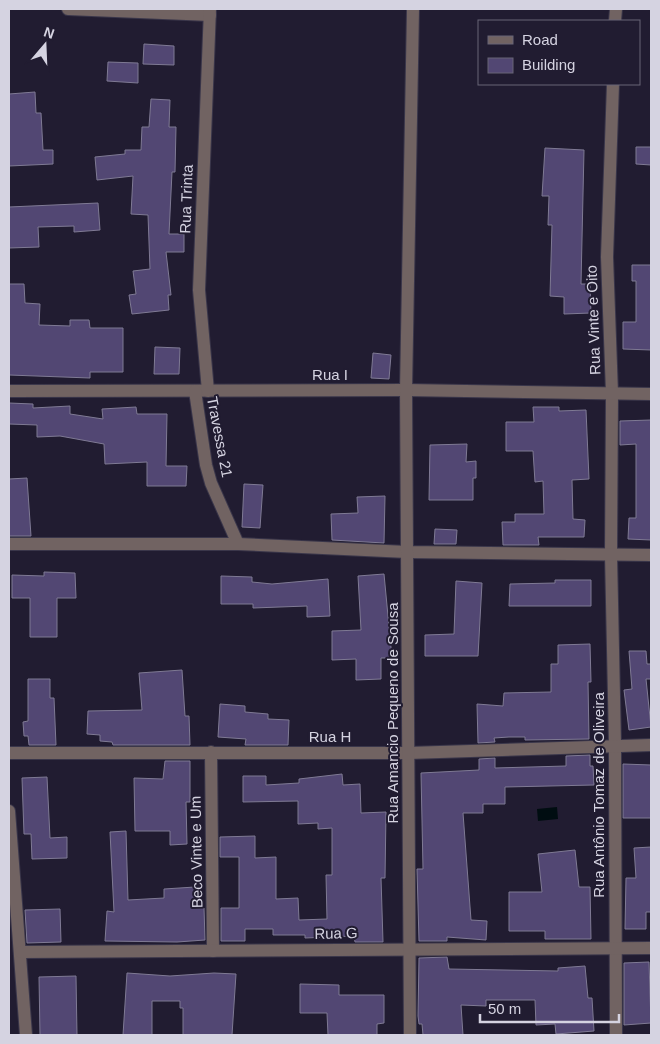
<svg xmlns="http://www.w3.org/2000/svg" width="660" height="1044" font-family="Helvetica,sans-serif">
<rect width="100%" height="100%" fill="#211c31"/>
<polygon fill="#000d11" points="557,807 558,819 538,821 537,809"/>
<g fill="#524773" stroke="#7f7a94">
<polygon points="144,44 174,46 174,65 143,64"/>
<polygon points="108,62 138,63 138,83 107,81"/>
<polygon points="35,92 36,113 41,113 43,150 53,150 53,164 9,166 9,94"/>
<polygon points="151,99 170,100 169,127 176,127 175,172 172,172 169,234 184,234 184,252 166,252 171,295 168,295 169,310 132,314 129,295 136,294 133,271 150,269 148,215 131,214 133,176 97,180 95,157 125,154 125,150 141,150 142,127 149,127"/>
<polygon points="636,147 651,147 651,165 636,164"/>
<polygon points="545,148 584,150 581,284 590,284 591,313 564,314 564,297 550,296 552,225 548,225 549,196 542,196"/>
<polygon points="98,203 100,230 74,232 74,226 38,227 39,247 9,248 9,207"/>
<polygon points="632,265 651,265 651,350 623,349 623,322 636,322 636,281 632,281"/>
<polygon points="9,284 24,284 25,303 40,304 39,325 70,326 70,320 89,320 90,328 123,328 123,372 90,372 90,378 9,375"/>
<polygon points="155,347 180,348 179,374 154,374"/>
<polygon points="373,353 391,355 389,379 371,378"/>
<polygon points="9,403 33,404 33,408 70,406 70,414 103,419 102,409 136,407 137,414 167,414 166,466 187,466 186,486 147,486 147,462 105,464 104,444 60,436 37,437 37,425 9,424"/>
<polygon points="533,407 559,407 559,411 586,410 589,479 572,480 573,519 585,520 584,537 538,537 539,545 503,545 502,522 515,522 515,514 544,514 543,481 535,482 533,451 506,451 506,422 534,422"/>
<polygon points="651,420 651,540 628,539 629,518 636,518 636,444 620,445 620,421"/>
<polygon points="467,444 466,462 476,461 476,478 473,478 473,500 429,500 430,445"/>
<polygon points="27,478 31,536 9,536 9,479"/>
<polygon points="244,484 263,485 260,528 242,527"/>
<polygon points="385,496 384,543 332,540 331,514 358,513 357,497"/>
<polygon points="435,529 457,530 456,544 434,544"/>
<polygon points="44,572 75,573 76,598 57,598 57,637 30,637 30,598 12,598 12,575 44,576"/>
<polygon points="384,574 392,658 381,658 381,679 356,680 356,659 332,660 332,631 361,630 358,576"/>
<polygon points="221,576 252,577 252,582 272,584 328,579 330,616 307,617 307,606 253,608 253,604 221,604"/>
<polygon points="555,580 591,580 591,606 509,606 510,584 555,583"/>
<polygon points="456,581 482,583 478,656 425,656 425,635 454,634"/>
<polygon points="590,644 591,682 588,682 589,739 525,740 525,737 509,737 494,738 495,742 478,743 477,704 503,706 504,693 551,692 551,664 558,664 558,645"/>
<polygon points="629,651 646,651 647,664 651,664 651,679 646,679 651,727 629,730 624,690 632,689"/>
<polygon points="182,670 185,716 189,716 190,745 113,745 112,742 100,741 100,735 87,734 88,711 142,710 139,673"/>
<polygon points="28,679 50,679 50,698 54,698 56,745 29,745 28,736 24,736 23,722 28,721"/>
<polygon points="220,704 245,706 245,712 268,714 268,719 289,720 288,745 245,745 246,739 218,737"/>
<polygon points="590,755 590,766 593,766 594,785 505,787 505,804 483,804 483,813 463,813 471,920 487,921 486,940 447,937 447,941 419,941 417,869 423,869 421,773 479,770 479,759 495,758 495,768 566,766 566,756"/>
<polygon points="165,761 190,761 190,802 186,802 187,844 170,845 170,831 135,831 134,778 163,779"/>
<polygon points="623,764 651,765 651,818 623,818"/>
<polygon points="342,774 343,785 360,784 361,813 386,812 385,878 381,878 383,942 355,942 354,936 305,938 305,935 273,935 273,929 245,929 245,941 221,941 221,908 239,908 239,857 220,857 220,837 255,836 255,858 276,857 276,899 298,898 299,920 327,919 326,875 332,875 332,828 318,829 318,823 298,824 298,801 243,802 243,776 266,776 266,785 299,783 299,779"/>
<polygon points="47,777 50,838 67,837 67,858 32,859 31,834 24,834 22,778"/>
<polygon points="126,831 128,900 164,898 164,889 195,887 196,908 204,908 205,940 177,942 105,941 107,911 114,912 110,832"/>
<polygon points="651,847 651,912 646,912 646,929 625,929 626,878 636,878 634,848"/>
<polygon points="575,850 579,887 590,887 591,939 545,939 545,931 509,931 509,892 542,892 538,854"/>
<polygon points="60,909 61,942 27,943 25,910"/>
<polygon points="447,957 449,969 558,971 558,968 585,966 588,998 592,998 594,1031 556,1034 555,1024 536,1025 535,1000 486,1000 486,1006 461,1005 463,1035 423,1035 422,1024 419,1024 418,1016 419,958"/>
<polygon points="649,962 651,1023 624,1025 624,963"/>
<polygon points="127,973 170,976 214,973 236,974 232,1035 183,1035 183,1008 180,1008 180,1001 152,1001 152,1035 123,1035"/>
<polygon points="76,976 77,1035 40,1035 39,977"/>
<polygon points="300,984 339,985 339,995 384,995 384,1023 377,1024 377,1035 328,1035 327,1013 300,1013"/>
</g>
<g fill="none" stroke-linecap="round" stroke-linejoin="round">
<g stroke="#3a364a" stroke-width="14">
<g id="minor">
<polyline points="68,9 210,15"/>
<polyline points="615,21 616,9"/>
<polyline points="613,84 607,257 612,393 611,555 615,744 616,1035"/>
<polyline points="9,391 406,390 651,394"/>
<polyline points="195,391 206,465 211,483 238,544"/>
<polyline points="208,391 199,290 210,9"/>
<polyline points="9,544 238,544 407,552 651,555"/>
<polyline points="211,752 213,951"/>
<polyline points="9,753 408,753 651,745"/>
<polyline points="9,811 26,1035"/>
<polyline points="21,952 651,948"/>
<polyline points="410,1035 406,390 413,9"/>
</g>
</g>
<use href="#minor" stroke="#716362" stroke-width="12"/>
</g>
<g text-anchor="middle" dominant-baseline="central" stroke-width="4" stroke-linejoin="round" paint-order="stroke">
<g font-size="15" fill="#d5d3e1" stroke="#211c31">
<text transform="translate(186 199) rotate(-88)">Rua Trinta</text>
<text transform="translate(593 320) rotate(-92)">Rua Vinte e Oito</text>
<text x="330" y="374">Rua I</text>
<text transform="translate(220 437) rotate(79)">Travessa 21</text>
<text transform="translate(392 713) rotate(-90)">Rua Amancio Pequeno de Sousa</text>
<text x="330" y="736">Rua H</text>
<text transform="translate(598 795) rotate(-90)">Rua Antônio Tomaz de Oliveira</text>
<text transform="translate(196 852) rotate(-91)">Beco Vinte e Um</text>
<text transform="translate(336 933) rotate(-1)">Rua G</text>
</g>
</g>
<rect width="660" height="1044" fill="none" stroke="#d5d3e1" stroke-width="20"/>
<rect x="478" y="20" width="162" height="65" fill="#211c31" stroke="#696577"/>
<rect x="488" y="36" width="25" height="8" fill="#716362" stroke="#696577"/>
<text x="522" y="45" font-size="15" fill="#d5d3e1">Road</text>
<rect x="488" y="58" width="25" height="15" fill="#524773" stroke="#696577"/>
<text x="522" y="70" font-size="15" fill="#d5d3e1">Building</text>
<g transform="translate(45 45) rotate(19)" stroke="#211c31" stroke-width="4" paint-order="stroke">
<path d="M0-4L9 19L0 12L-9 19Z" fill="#d5d3e1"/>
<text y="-8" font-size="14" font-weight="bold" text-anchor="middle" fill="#d5d3e1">N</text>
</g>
<path d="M480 1014v8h139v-8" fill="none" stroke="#d5d3e1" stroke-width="2.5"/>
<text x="488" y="1014" font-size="15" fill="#d5d3e1" stroke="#211c31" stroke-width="4" paint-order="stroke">50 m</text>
</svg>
